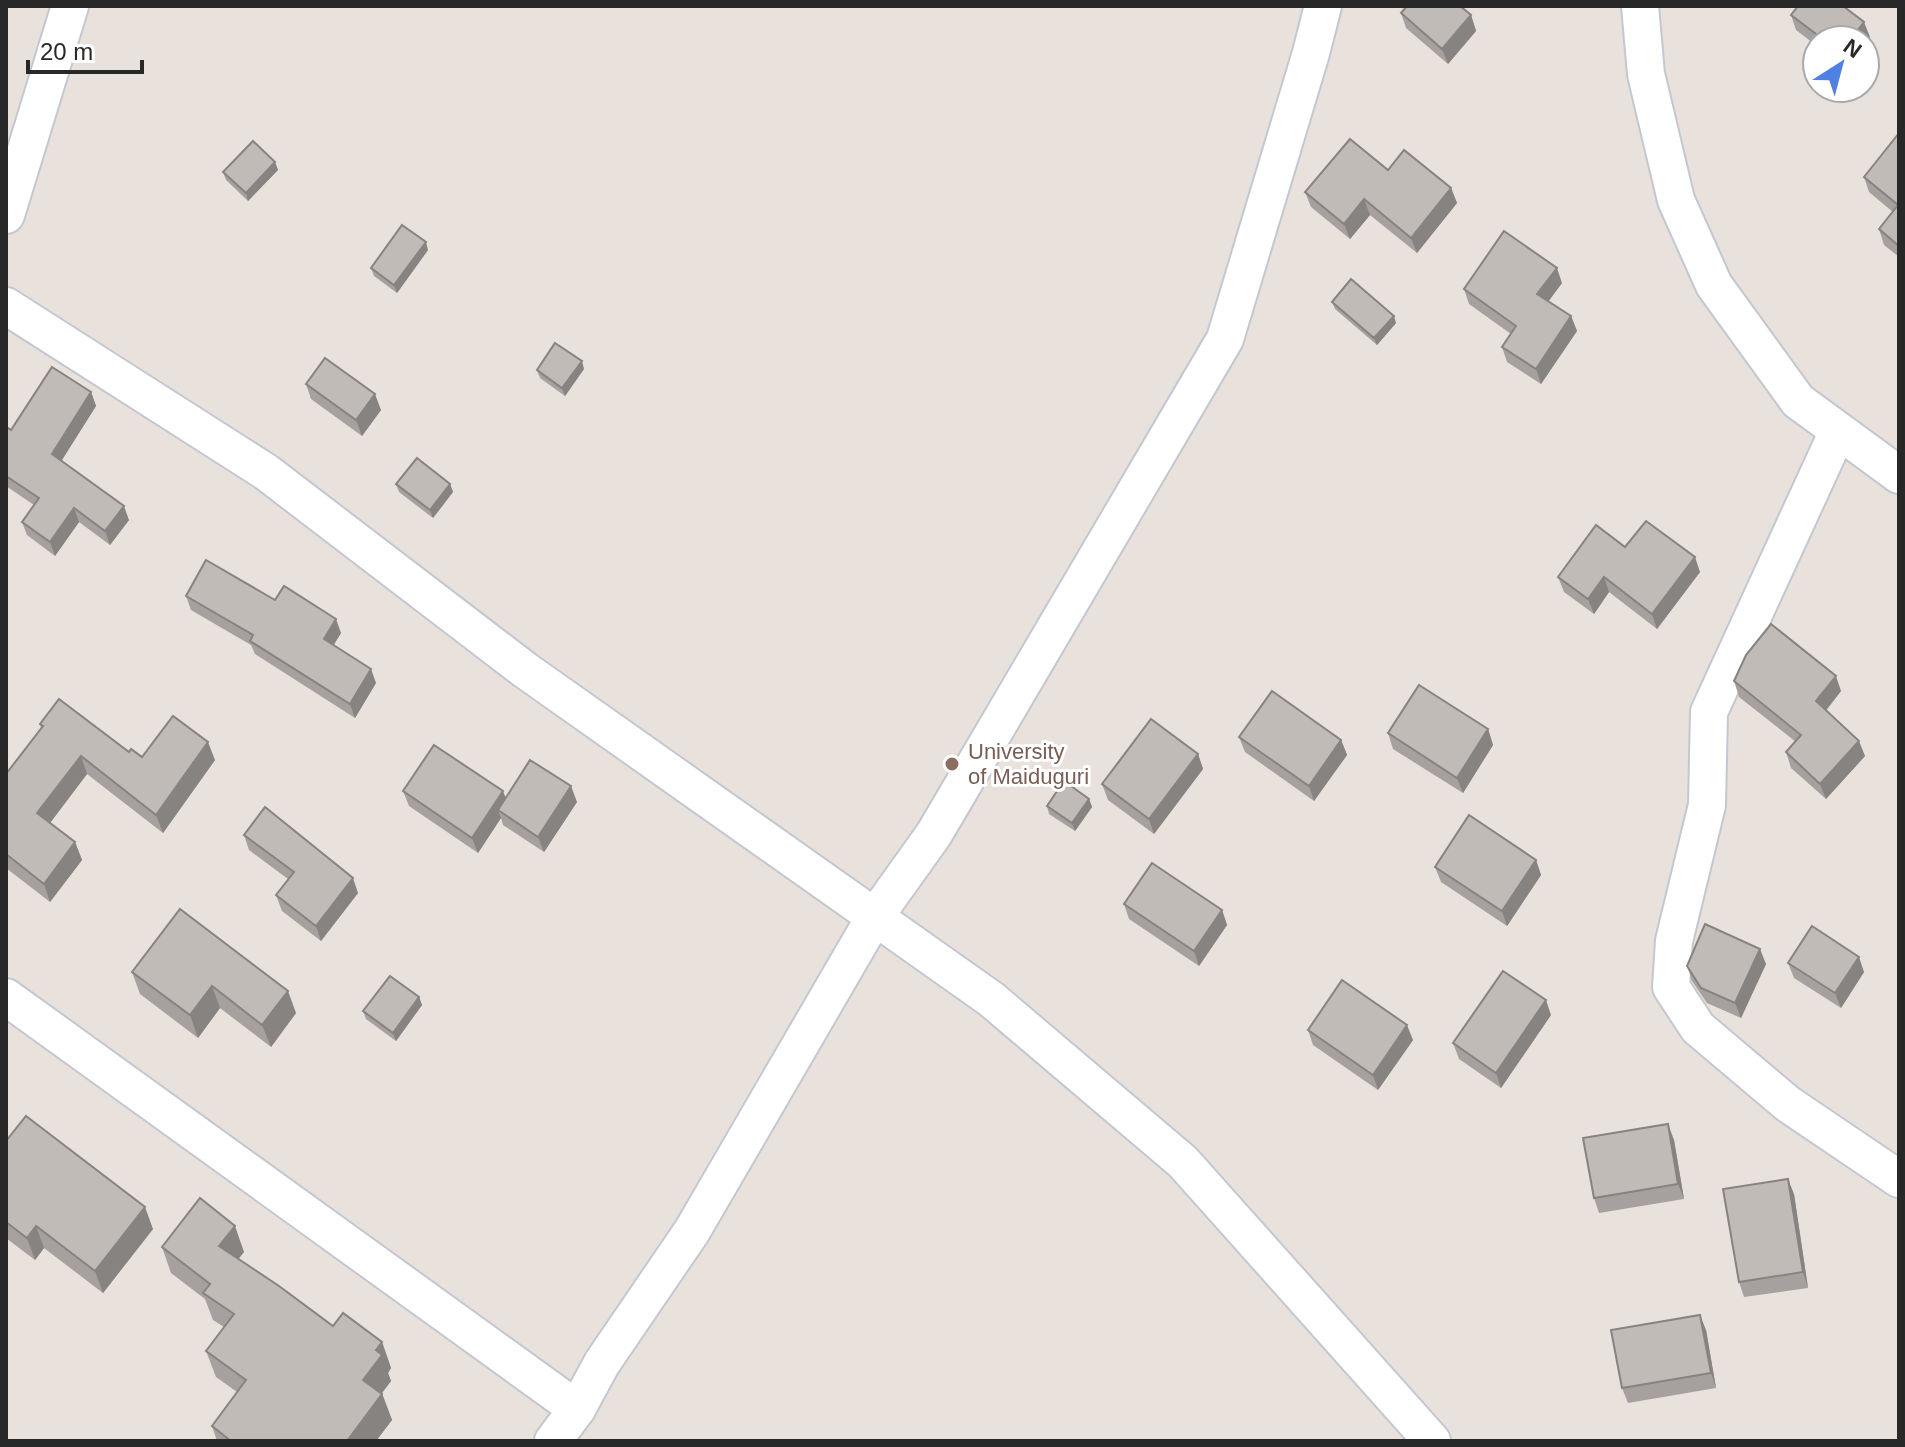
<svg xmlns="http://www.w3.org/2000/svg" width="1905" height="1447" font-family="Arial,sans-serif">
<rect width="100%" height="100%" fill="#e9e1db"/>
<g fill="none" stroke-linecap="round" stroke-linejoin="round">
<g stroke="#c3c8d0" stroke-width="40">
<g id="street">
<polyline points="1640,6 1646,74 1676,200 1714,285 1798,401 1899,475"/>
<polyline points="6,215 70,6"/>
<polyline points="6,306 266,472 525,670 991,999 1183,1162 1432,1441"/>
<polyline points="1838,431 1709,712 1707,805 1674,941 1671,987 1698,1028 1788,1104 1899,1179"/>
<polyline points="6,997 577,1409"/>
<polyline points="553,1441 577,1409 602,1363 692,1231 874,918 934,834 1225,339 1311,53 1323,6"/>
</g>
</g>
<use href="#street" stroke="#fff" stroke-width="36"/>
</g>
<g fill="#a6a19e">
<polygon points="1401,13 1471,15 1476,31 1448,64 1406,28"/>
<polygon points="1791,15 1870,37 1865,43 1865,40 1817,40 1817,46 1796,30"/>
<polygon points="1899,133 1899,257 1884,245 1879,229 1893,212 1869,192 1864,177"/>
<polygon points="275,162 278,170 248,201 226,180 223,172"/>
<polygon points="1388,170 1451,188 1457,203 1417,253 1370,215 1350,239 1311,207 1305,192"/>
<polygon points="428,250 397,293 374,276 371,268"/>
<polygon points="1562,283 1548,301 1571,316 1577,331 1541,384 1507,362 1502,347 1511,334 1469,304 1464,289"/>
<polygon points="1332,302 1396,323 1377,345 1335,309"/>
<polygon points="584,369 565,396 540,378 537,370"/>
<polygon points="306,384 381,410 362,436 311,399"/>
<polygon points="91,392 96,406 61,461 129,520 110,545 79,522 55,556 27,535 22,522 34,505 6,486 6,431"/>
<polygon points="396,484 450,484 453,492 433,518 399,492"/>
<polygon points="1625,547 1700,572 1657,629 1609,592 1594,614 1564,592 1558,577"/>
<polygon points="186,596 275,600 341,633 333,645 376,683 355,718 255,654 251,645 191,610"/>
<polygon points="1734,681 1841,691 1826,711 1865,756 1826,799 1791,768 1786,752 1796,742 1739,697"/>
<polygon points="40,724 129,752 142,757 215,760 163,833 87,774 50,823 75,842 82,860 50,902 6,868 6,774 41,728"/>
<polygon points="1488,729 1493,745 1463,793 1393,749 1388,733"/>
<polygon points="1239,737 1341,740 1347,755 1314,801 1245,752"/>
<polygon points="1198,754 1203,769 1154,834 1108,800 1102,784"/>
<polygon points="403,791 506,798 577,802 544,852 503,825 501,818 478,853 409,806"/>
<polygon points="1089,799 1092,807 1075,831 1049,814 1047,806"/>
<polygon points="244,835 358,893 321,941 282,911 276,895 288,879 249,850"/>
<polygon points="1536,860 1541,875 1507,926 1441,882 1435,867"/>
<polygon points="1124,904 1222,910 1227,925 1199,966 1129,919"/>
<polygon points="180,909 296,1013 271,1047 220,1008 198,1038 140,994 132,972"/>
<polygon points="1788,963 1864,972 1841,1008 1794,978"/>
<polygon points="1766,964 1741,1018 1707,1003 1692,981 1687,966"/>
<polygon points="419,997 422,1005 396,1041 366,1019 363,1011"/>
<polygon points="1551,1015 1501,1088 1459,1059 1453,1043"/>
<polygon points="1308,1030 1413,1040 1378,1090 1313,1045"/>
<polygon points="1674,1140 1684,1199 1599,1213 1594,1198"/>
<polygon points="6,1141 153,1229 103,1293 44,1248 35,1260 6,1238"/>
<polygon points="1794,1194 1808,1288 1744,1297 1739,1282"/>
<polygon points="162,1247 244,1252 238,1259 333,1326 382,1342 391,1368 388,1373 391,1381 382,1393 392,1420 376,1441 217,1441 212,1426 237,1392 216,1377 206,1351 224,1327 213,1320 205,1299 171,1273"/>
<polygon points="1706,1330 1716,1388 1628,1403 1622,1388"/>
</g>
<g fill="#878381">
<polygon points="1471,15 1476,31 1448,64 1442,49"/>
<polygon points="1864,22 1870,37 1865,43 1865,40 1850,40"/>
<polygon points="275,162 278,170 248,201 246,193"/>
<polygon points="1451,188 1457,203 1417,253 1411,238"/>
<polygon points="1364,199 1370,215 1350,239 1344,224"/>
<polygon points="426,242 428,250 397,293 394,285"/>
<polygon points="1557,268 1562,283 1543,309 1537,294"/>
<polygon points="1394,316 1396,323 1377,345 1374,338"/>
<polygon points="1571,316 1577,331 1541,384 1536,369"/>
<polygon points="582,361 584,369 565,396 562,388"/>
<polygon points="91,392 96,406 57,468 52,454"/>
<polygon points="375,394 381,410 362,436 356,420"/>
<polygon points="450,484 453,492 433,518 430,510"/>
<polygon points="124,506 129,520 110,545 105,531"/>
<polygon points="74,508 79,522 55,556 50,542"/>
<polygon points="1695,557 1700,572 1657,629 1652,614"/>
<polygon points="1604,577 1609,592 1594,614 1588,599"/>
<polygon points="336,619 341,633 329,653 324,639"/>
<polygon points="371,669 376,683 355,718 350,704"/>
<polygon points="1836,676 1841,691 1821,716 1816,701"/>
<polygon points="1488,729 1493,745 1463,793 1457,778"/>
<polygon points="1341,740 1347,755 1314,801 1309,786"/>
<polygon points="1859,741 1865,756 1826,799 1820,784"/>
<polygon points="208,742 215,760 163,833 156,815"/>
<polygon points="1198,754 1203,769 1154,834 1149,819"/>
<polygon points="81,756 87,774 44,831 37,813"/>
<polygon points="571,786 577,802 544,852 538,837"/>
<polygon points="503,791 509,806 498,810 501,818 478,853 472,838"/>
<polygon points="1089,799 1092,807 1075,831 1072,823"/>
<polygon points="75,842 82,860 50,902 44,884"/>
<polygon points="1536,860 1541,875 1507,926 1502,911"/>
<polygon points="353,878 358,893 321,941 316,926"/>
<polygon points="1222,910 1227,925 1199,966 1194,951"/>
<polygon points="1760,949 1766,964 1741,1018 1735,1003"/>
<polygon points="1859,957 1864,972 1841,1008 1835,993"/>
<polygon points="212,986 220,1008 198,1038 190,1015"/>
<polygon points="288,991 296,1013 271,1047 262,1025"/>
<polygon points="419,997 422,1005 396,1041 393,1033"/>
<polygon points="1546,1000 1551,1015 1501,1088 1496,1073"/>
<polygon points="1407,1025 1413,1040 1378,1090 1373,1075"/>
<polygon points="1668,1124 1674,1140 1684,1199 1678,1184"/>
<polygon points="1788,1179 1794,1194 1808,1288 1803,1272"/>
<polygon points="145,1207 153,1229 103,1293 95,1271"/>
<polygon points="36,1226 44,1248 35,1260 27,1238"/>
<polygon points="235,1226 244,1252 228,1272 219,1246"/>
<polygon points="1700,1315 1706,1330 1716,1388 1711,1373"/>
<polygon points="382,1342 391,1368 388,1373 391,1381 372,1406 363,1380 376,1350"/>
<polygon points="382,1394 392,1420 376,1441 347,1441"/>
</g>
<g fill="#c1bbb8" stroke="#878381" stroke-width="2">
<polygon points="1407,6 1460,6 1471,15 1442,49 1401,13"/>
<polygon points="1798,6 1843,6 1864,22 1850,40 1824,40 1791,15"/>
<polygon points="1899,133 1899,246 1879,229 1898,205 1864,177"/>
<polygon points="1350,139 1388,170 1404,150 1451,188 1411,238 1364,199 1344,224 1305,192"/>
<polygon points="253,141 275,162 246,193 223,172"/>
<polygon points="402,225 426,242 394,285 371,268"/>
<polygon points="1504,231 1557,268 1537,294 1571,316 1536,369 1502,347 1516,326 1464,289"/>
<polygon points="1351,279 1394,316 1374,338 1332,302"/>
<polygon points="555,343 582,361 562,388 537,370"/>
<polygon points="325,358 375,394 356,420 306,384"/>
<polygon points="52,367 91,392 52,454 124,506 105,531 74,508 50,542 22,522 39,498 6,476 6,431 8,428 11,430"/>
<polygon points="417,458 450,484 430,510 396,484"/>
<polygon points="1646,521 1695,557 1652,614 1604,577 1588,599 1558,577 1596,525 1625,547"/>
<polygon points="206,560 275,600 284,586 336,619 324,639 371,669 350,704 250,641 253,635 186,596"/>
<polygon points="1771,624 1836,676 1816,701 1859,741 1820,784 1786,752 1801,735 1734,681 1746,655"/>
<polygon points="1419,685 1488,729 1457,778 1388,733"/>
<polygon points="1272,691 1341,740 1309,786 1239,737"/>
<polygon points="59,699 129,752 131,749 142,757 173,716 208,742 156,815 81,756 37,813 75,842 44,884 6,854 6,774 43,726 40,724"/>
<polygon points="1151,719 1198,754 1149,819 1102,784"/>
<polygon points="434,745 503,791 472,838 403,791"/>
<polygon points="530,760 571,786 538,837 498,810"/>
<polygon points="1064,781 1089,799 1072,823 1047,806"/>
<polygon points="265,807 353,878 316,926 276,895 294,872 244,835"/>
<polygon points="1469,815 1536,860 1502,911 1435,867"/>
<polygon points="1152,863 1222,910 1194,951 1124,904"/>
<polygon points="180,909 288,991 262,1025 212,986 190,1015 132,972"/>
<polygon points="1705,924 1760,949 1735,1003 1701,988 1687,966"/>
<polygon points="1812,926 1859,957 1835,993 1788,963"/>
<polygon points="1503,971 1546,1000 1496,1073 1453,1043"/>
<polygon points="390,976 419,997 393,1033 363,1011"/>
<polygon points="1342,980 1407,1025 1373,1075 1308,1030"/>
<polygon points="26,1116 145,1207 95,1271 36,1226 27,1238 6,1222 6,1141"/>
<polygon points="1668,1124 1678,1184 1594,1198 1583,1138"/>
<polygon points="1788,1179 1803,1272 1739,1282 1723,1189"/>
<polygon points="200,1198 235,1226 219,1246 279,1286 333,1326 343,1313 382,1342 376,1350 382,1355 363,1380 382,1394 347,1441 231,1441 212,1426 246,1380 206,1351 234,1314 203,1293 210,1284 162,1247"/>
<polygon points="1700,1315 1711,1373 1622,1388 1611,1330"/>
</g>
<circle fill="#8d6e63" stroke="#fff" stroke-width="3" cx="952" cy="764" r="8"/>
<g text-anchor="middle" dominant-baseline="central" stroke-width="6" stroke-linejoin="round" paint-order="stroke">
<g font-size="22" fill="#785e54" stroke="#fff" text-anchor="start">
<text x="968" y="751">University<tspan x="968" dy="25">of Maiduguri</tspan></text>
</g>
</g>
<rect width="1905" height="1447" fill="none" stroke="#282828" stroke-width="16"/>
<g transform="translate(1841 64) rotate(36)"><circle r="38" fill="#ffffff" stroke="#a9a9a9" stroke-width="2"/>
<path d="M0-6L14 30L0 20L-14 30Z" fill="#4f81e3"/>
<text y="-12" font-size="22" font-weight="bold" text-anchor="middle" fill="#282828">N</text>
</g>
<path d="M28 60v12h114v-12" fill="none" stroke="#282828" stroke-width="4"/>
<text x="40" y="60" font-size="24" fill="#282828" stroke="#ffffff" stroke-width="6" paint-order="stroke">20 m</text>
</svg>
